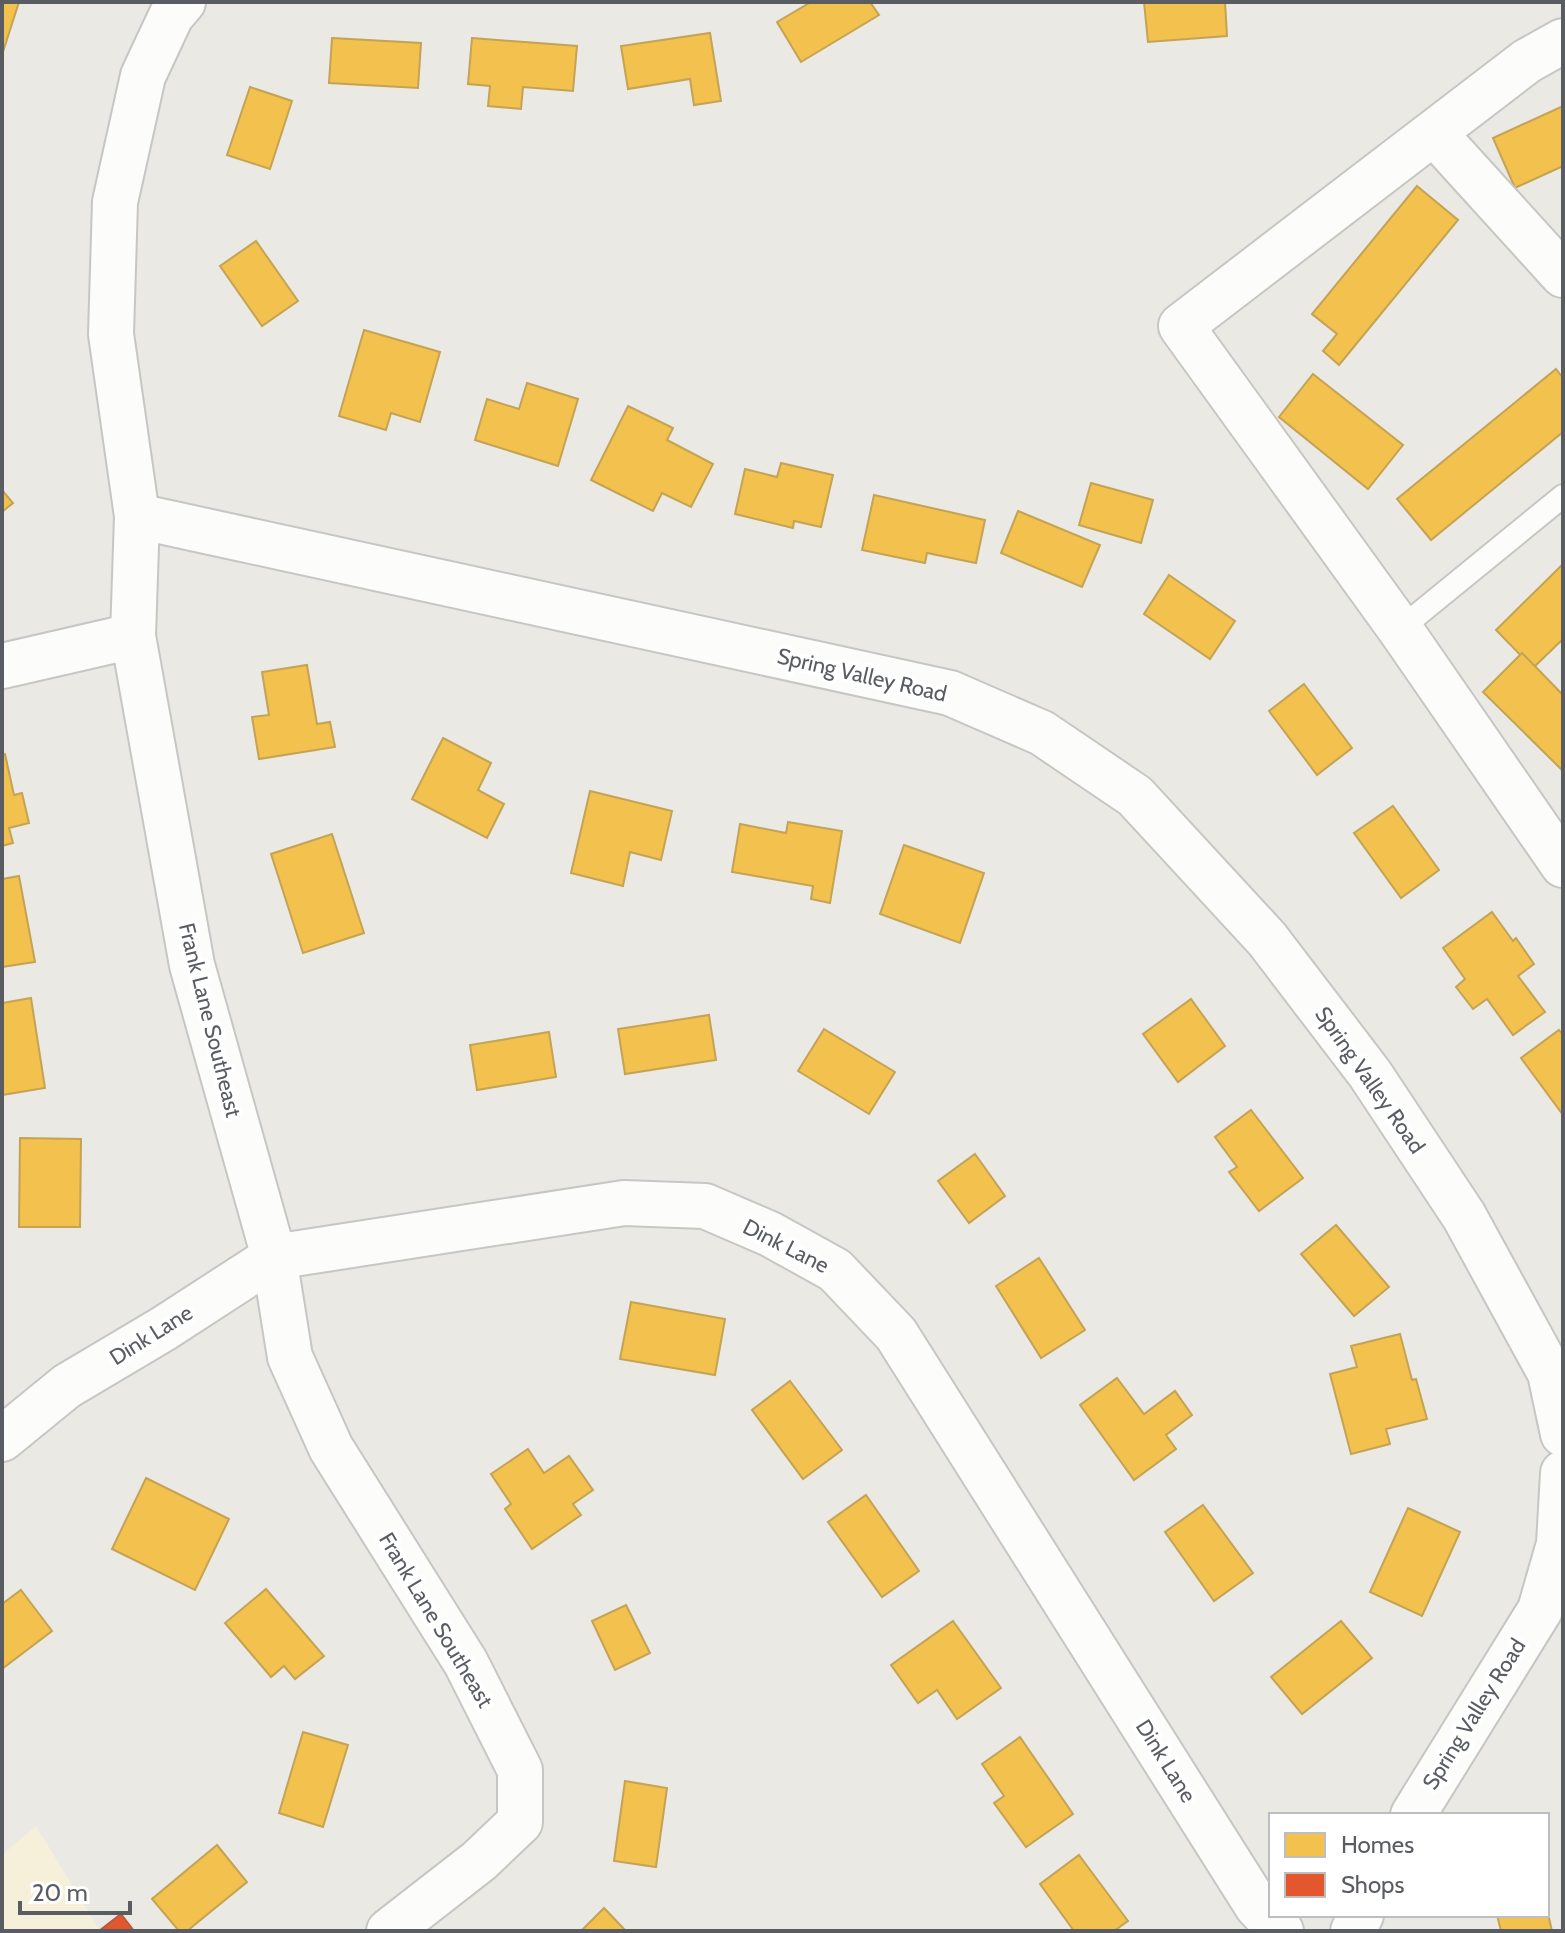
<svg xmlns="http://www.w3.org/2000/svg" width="1565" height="1933" font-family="Cabin,sans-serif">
<rect width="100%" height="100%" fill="#eae9e4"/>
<polygon fill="#f6f0db" points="36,1826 100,1931 2,1931 2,1855"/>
<g fill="#f2c14e" stroke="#c4a354" stroke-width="2">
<polygon points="2,2 19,2 2,55"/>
<polygon points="811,2 870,2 879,15 801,62 777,22"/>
<polygon points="1144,2 1225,2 1227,36 1148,42"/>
<polygon points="710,33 721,101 694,105 690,79 628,89 621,46"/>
<polygon points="332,38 421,43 418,88 329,83"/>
<polygon points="472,38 577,46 573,91 523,87 521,109 488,106 490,86 468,84"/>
<polygon points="250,87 292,101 270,169 227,155"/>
<polygon points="1563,106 1563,166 1515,188 1493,138"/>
<polygon points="1417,186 1458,220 1339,365 1323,351 1337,334 1312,314"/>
<polygon points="256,241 298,301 262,326 220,266"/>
<polygon points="364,330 440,352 420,422 391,413 386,430 339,416"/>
<polygon points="1556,369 1563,378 1563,432 1431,540 1397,499"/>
<polygon points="1313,374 1403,445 1368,489 1279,417"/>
<polygon points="527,383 578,399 558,466 475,440 487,399 519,409"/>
<polygon points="628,406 673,428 667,440 713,464 691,507 662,493 653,511 591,480"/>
<polygon points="781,463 833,475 821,527 794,521 793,528 735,514 745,469 777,477"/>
<polygon points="1091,483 1153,500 1141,543 1079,525"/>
<polygon points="2,490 13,503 2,512"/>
<polygon points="874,495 985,520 976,563 927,553 925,563 862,550"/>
<polygon points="1018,511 1100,545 1082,587 1001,553"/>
<polygon points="1563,564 1563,639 1533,668 1496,630"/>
<polygon points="1169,575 1235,621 1210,659 1144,614"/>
<polygon points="1522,653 1563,695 1563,771 1483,692"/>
<polygon points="307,665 317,724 330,722 335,747 259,759 252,717 269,715 262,672"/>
<polygon points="1304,684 1352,748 1317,775 1269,711"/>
<polygon points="443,738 491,763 478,790 504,804 487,838 412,799"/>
<polygon points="5,754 14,795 22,793 29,823 9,828 13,843 2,846 2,755"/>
<polygon points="590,791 672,811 661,860 630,852 623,886 571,873"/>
<polygon points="1393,806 1439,870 1401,898 1354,833"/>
<polygon points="788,822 842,831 830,903 811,899 813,886 732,872 740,824 786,833"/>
<polygon points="332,834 364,933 303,953 271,854"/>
<polygon points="904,845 984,873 960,943 880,914"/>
<polygon points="19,876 35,962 2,967 2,879"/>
<polygon points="1492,912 1513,941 1516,938 1534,964 1518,976 1545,1012 1513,1035 1487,999 1473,1009 1456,987 1465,979 1443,948"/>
<polygon points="31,998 45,1088 2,1095 2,1003"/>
<polygon points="1191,999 1225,1046 1178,1082 1143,1034"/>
<polygon points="709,1015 716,1060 625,1074 618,1029"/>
<polygon points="824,1029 895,1072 869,1114 798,1071"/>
<polygon points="1559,1030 1563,1035 1563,1115 1521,1058"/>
<polygon points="549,1032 556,1077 477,1090 470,1045"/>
<polygon points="1251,1110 1303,1178 1259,1211 1229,1172 1237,1167 1215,1137"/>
<polygon points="20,1138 81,1139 80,1227 19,1227"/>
<polygon points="975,1154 1005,1196 969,1223 938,1181"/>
<polygon points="1336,1225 1389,1287 1354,1316 1301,1254"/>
<polygon points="1039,1258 1085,1330 1041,1358 996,1286"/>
<polygon points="631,1302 725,1319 715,1375 620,1359"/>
<polygon points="1400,1334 1412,1380 1416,1379 1427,1419 1386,1429 1390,1444 1351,1454 1330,1374 1357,1367 1351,1346"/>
<polygon points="1117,1378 1144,1414 1175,1391 1192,1415 1166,1435 1176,1449 1134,1480 1080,1405"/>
<polygon points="790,1381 842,1450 803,1479 752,1410"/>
<polygon points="528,1449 544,1473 569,1456 593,1490 573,1504 581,1515 532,1549 505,1509 511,1504 491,1474"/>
<polygon points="146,1478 229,1519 195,1590 112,1549"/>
<polygon points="866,1495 919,1571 882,1597 828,1522"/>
<polygon points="1203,1505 1253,1573 1214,1601 1165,1532"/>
<polygon points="1408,1508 1460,1532 1422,1616 1370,1592"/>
<polygon points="266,1589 324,1656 295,1679 284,1666 271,1677 225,1623"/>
<polygon points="21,1590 52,1631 2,1669 2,1604"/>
<polygon points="626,1605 650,1653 615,1670 592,1621"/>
<polygon points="953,1621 1001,1688 957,1719 937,1690 918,1703 891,1665"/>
<polygon points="1341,1621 1372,1658 1302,1714 1271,1677"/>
<polygon points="303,1732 348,1745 323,1827 279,1813"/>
<polygon points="1020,1737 1073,1814 1026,1847 994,1803 1004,1796 982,1764"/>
<polygon points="625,1781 667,1788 656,1867 614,1861"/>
<polygon points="217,1845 247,1882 187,1931 179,1931 152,1899"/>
<polygon points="1079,1855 1128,1921 1114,1931 1074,1931 1040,1884"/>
<polygon points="604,1908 626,1931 581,1931"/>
<polygon points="1547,1909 1552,1931 1501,1931 1497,1915 1547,1915"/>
</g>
<polygon fill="#e4572e" stroke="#ba593e" stroke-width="2" points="121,1914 134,1931 99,1931"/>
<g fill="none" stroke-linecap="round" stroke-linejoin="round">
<g stroke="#c6c6c4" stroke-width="26">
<polyline id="service" points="1400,629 1563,496"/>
</g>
<g stroke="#c6c6c4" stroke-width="48">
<g id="minor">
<polyline points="183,2 171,16 143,76 115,202 111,334 137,516 133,636 192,965 274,1257 290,1357 331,1448 466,1663 520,1770 520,1822 479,1861 389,1931"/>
<polyline points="1563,41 1527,61 1181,326 1400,629 1563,865"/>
<polyline points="1434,133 1563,275"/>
<polyline points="137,516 950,693 1042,733 1135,796 1267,939 1370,1074 1464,1216 1550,1373 1563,1434"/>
<polyline points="2,666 133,636"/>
<polyline points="2,1439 67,1386 163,1329 274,1257 624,1203 705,1206 770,1234 835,1270 896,1334 1257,1906 1281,1931"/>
<polyline points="1413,1815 1540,1610 1559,1544 1563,1473"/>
<polyline points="1353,1931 1361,1915"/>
</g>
</g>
<use href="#service" stroke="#fcfcfb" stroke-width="22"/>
<use href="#minor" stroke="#fcfcfb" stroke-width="44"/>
</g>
<g text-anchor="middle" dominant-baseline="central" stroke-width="8" stroke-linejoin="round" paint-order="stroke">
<g font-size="22" fill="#595d62" stroke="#fff">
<text transform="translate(862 675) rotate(13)">Spring Valley Road</text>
<text transform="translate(210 1020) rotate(76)">Frank Lane Southeast</text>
<text transform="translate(1370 1080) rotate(55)">Spring Valley Road</text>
<text transform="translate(786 1246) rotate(27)">Dink Lane</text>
<text transform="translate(151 1335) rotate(-32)">Dink Lane</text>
<text transform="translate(436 1620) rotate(59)">Frank Lane Southeast</text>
<text transform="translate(1474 1714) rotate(-58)">Spring Valley Road</text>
<text transform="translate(1166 1761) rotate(58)">Dink Lane</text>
</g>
</g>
<rect width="1565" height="1933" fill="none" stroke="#595d62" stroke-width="8"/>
<rect x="1269" y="1813" width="280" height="104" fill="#ffffff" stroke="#bdbec0" stroke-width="2"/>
<rect x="1285" y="1833" width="40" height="24" fill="#f2c14e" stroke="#bdbec0" stroke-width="2"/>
<text x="1341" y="1853" font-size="24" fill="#595d62">Homes</text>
<rect x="1285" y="1873" width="40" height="24" fill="#e4572e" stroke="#bdbec0" stroke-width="2"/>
<text x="1341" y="1893" font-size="24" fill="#595d62">Shops</text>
<path d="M20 1901v12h110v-12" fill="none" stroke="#595d62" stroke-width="4"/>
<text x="32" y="1901" font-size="24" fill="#595d62" stroke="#ffffff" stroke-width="6" paint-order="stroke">20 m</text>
</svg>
